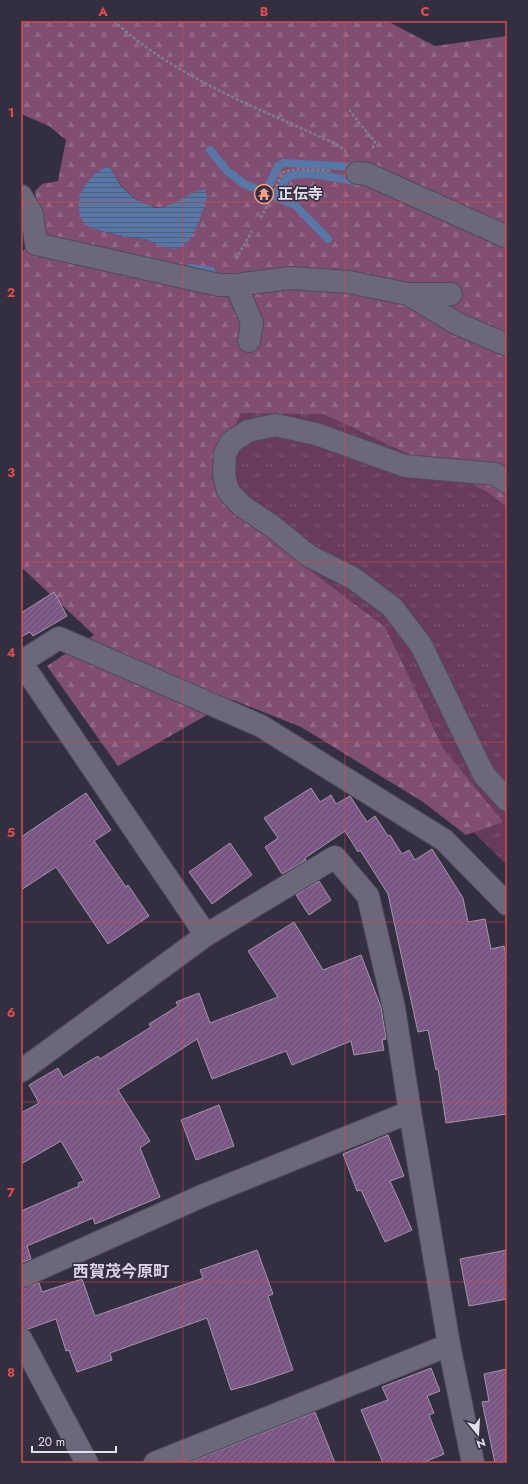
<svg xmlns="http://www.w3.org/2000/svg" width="528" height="1484" font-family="Jost,'Noto Sans JP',sans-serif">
<defs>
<pattern id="grass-tufts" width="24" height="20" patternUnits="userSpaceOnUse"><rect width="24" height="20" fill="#683a5c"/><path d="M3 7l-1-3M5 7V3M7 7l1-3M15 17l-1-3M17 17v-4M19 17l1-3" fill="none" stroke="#7d5674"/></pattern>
<pattern id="forest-firs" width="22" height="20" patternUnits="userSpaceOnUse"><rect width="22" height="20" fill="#804e72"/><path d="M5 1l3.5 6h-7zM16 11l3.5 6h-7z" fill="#926786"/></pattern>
<pattern id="water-rules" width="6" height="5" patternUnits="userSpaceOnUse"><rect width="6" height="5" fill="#5876a6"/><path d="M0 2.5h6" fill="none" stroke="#4f5f7b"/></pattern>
<pattern id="building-hatch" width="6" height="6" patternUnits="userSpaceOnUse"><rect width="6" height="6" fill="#795583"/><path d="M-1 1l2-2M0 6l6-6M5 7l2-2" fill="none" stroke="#8c6d95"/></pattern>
</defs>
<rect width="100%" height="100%" fill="#342e41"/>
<polygon fill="url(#grass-tufts)" points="21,295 507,381 507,865 400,760"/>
<path fill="url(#forest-firs)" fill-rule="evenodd" d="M21,21h366l48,25 72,-10v471l-21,-16 -162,-77 -83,-1 -31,64 98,92 77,58 58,121 60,74 -37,13 -43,-33 -122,-75 -68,-27 -115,66 -71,-100 47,-31 -73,-68v-314l20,-21 -6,-41 7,-7 16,-3 8,-41 -17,-14 -28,-12zM112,171c2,4 5,9 8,13 8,11 30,27 45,23 11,-3 19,-11 30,-15l-33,55 -14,-7 -31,-5 -22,-6 -16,-28c6,-23 14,-21 33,-30z"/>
<path fill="url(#water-rules)" d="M108,166l4,5 8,14 9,9 8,6 19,8 8,-1 10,-4 16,-9 15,-5 2,9 -9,26 -8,15 -7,7 -8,3 -13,-2 -14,-7 -31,-5 -22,-6 -11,-5c-2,-5 -5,-11 -5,-15 -2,-20 13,-35 29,-43z"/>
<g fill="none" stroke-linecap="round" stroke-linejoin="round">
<g stroke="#5876a6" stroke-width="8">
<polyline points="210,150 226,170 244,184 269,194"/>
<polyline points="266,192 278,166 283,163 355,167"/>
<polyline points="274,196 295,205 328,239"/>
<path d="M277,197l9,-19c20,-9 47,0 68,3"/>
<polyline points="190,268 211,271"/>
</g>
</g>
<g fill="url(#building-hatch)" stroke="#a494a8">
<polygon points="54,592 67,616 33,636 30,632 21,637 21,613"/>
<polygon points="311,788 320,802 331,795 336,804 350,796 367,822 375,816 388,836 390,835 402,854 409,850 415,860 432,849 463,898 468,922 485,919 491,949 504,946 507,960 507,1114 446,1123 438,1069 436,1070 428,1030 418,1032 388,894 360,850 358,852 345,831 305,858 306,860 282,874 265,847 278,838 264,818"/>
<polygon points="86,793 111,830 94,841 126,887 128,885 149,916 108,944 56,867 21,890 21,837"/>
<polygon points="230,843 252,875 212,904 189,872"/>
<polygon points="319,881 331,900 309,915 296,895"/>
<polygon points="294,922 323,970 361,955 381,1007 386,1039 382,1040 384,1050 354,1055 351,1041 292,1065 286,1051 212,1079 197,1039 118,1090 150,1141 140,1148 160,1197 95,1224 93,1218 27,1246 31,1259 21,1263 21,1211 79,1186 78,1183 84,1181 61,1141 21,1164 21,1113 39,1103 29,1085 58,1068 63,1077 98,1056 100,1059 151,1027 149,1024 178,1006 176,1002 199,993 210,1023 278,997 248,951"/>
<polygon points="219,1105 234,1146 196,1160 181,1120"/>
<polygon points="388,1135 404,1176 390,1181 412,1230 385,1242 361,1190 357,1191 343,1154"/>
<polygon points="257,1250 273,1294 268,1296 293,1370 253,1384 231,1390 207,1318 110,1353 112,1360 77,1372 69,1350 66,1351 56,1319 28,1329 21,1327 21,1289 39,1283 42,1292 82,1279 95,1316 203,1278 200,1270"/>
<polygon points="507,1250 507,1299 469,1306 460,1259"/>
<polygon points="431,1368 440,1391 427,1396 434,1413 429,1415 444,1454 422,1463 383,1463 361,1410 388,1400 382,1387"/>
<polygon points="507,1369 507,1463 495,1463 482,1402 489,1401 484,1374"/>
<polygon points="315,1412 335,1463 191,1463 190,1462"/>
</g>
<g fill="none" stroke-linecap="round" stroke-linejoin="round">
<g stroke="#504b5a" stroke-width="24">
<g id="minor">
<polyline points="357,173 367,174 507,237"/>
<polyline points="21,196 32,214 36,244 219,285 236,285 291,278 349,282 408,294 451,294"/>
<polyline points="236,285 252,323 249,341"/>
<polyline points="408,294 458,324 507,345"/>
<polyline points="507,482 495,474 405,466 316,434 275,425 248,431 231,442 225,454 224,475 228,491 242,506 272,526 309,556 353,578 392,607 421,645 484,775 507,800"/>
<polyline points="21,662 59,638 261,726 444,840 507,904"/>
<polyline points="21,670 29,674 206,935"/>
<polyline points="21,1071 206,935 335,857 368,896 394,1008 410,1112 202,1196 21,1277"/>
<polyline points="410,1112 449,1345 473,1463"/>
<polyline points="21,1339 87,1463"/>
<polyline points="155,1463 449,1345"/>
</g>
</g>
<g stroke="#827d8d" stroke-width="2.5" stroke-dasharray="3 2" stroke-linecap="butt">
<path d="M114,21c63,58 147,88 224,124l8,6"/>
<polyline points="349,110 375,142 372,150"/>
<polyline points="261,218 283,172 297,169 332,171"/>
<polyline points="236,259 252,231"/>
</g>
<use href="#minor" stroke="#6d677c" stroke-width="22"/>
</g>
<path fill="none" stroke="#d94d4f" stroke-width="1" stroke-opacity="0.55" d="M183,21v1442M345,21v1442M21,202h486M21,382h486M21,562h486M21,742h486M21,922h486M21,1102h486M21,1282h486"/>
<defs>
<g id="temple-ring" transform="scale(1)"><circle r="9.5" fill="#342e41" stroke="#f49e86" stroke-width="1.5"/><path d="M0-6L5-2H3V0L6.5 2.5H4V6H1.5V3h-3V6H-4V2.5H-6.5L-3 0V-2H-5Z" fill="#f49e86"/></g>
</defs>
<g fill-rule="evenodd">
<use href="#temple-ring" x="264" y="194"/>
</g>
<g text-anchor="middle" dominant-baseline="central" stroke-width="3" stroke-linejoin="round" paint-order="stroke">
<g font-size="15" font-weight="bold" fill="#e3e0ec" stroke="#342e41" text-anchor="start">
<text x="278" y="194">正伝寺</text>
</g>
<g font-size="16" font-weight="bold" fill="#dad3eb" stroke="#342e41">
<text x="121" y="1271">西賀茂今原町</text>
</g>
</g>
<rect width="528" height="1484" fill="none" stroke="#342e41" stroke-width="44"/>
<g transform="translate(478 1434) rotate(162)" stroke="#342e41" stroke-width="3" paint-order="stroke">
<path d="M0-3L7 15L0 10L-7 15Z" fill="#e3e0ec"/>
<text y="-6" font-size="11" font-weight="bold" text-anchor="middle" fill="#e3e0ec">N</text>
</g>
<path d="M32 1446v6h84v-6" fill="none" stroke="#e3e0ec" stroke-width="2"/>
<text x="38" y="1446" font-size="12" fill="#e3e0ec" stroke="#342e41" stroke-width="3" paint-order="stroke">20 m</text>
<rect x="22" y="22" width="484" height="1440" fill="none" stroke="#d94d4f" stroke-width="1.5"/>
<g font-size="13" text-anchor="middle" font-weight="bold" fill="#d94d4f">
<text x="103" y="16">A</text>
<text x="264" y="16">B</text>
<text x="425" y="16">C</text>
<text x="11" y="117">1</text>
<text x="11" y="297">2</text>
<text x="11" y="477">3</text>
<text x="11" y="657">4</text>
<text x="11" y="837">5</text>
<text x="11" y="1017">6</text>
<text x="11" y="1197">7</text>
<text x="11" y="1377">8</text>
</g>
</svg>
